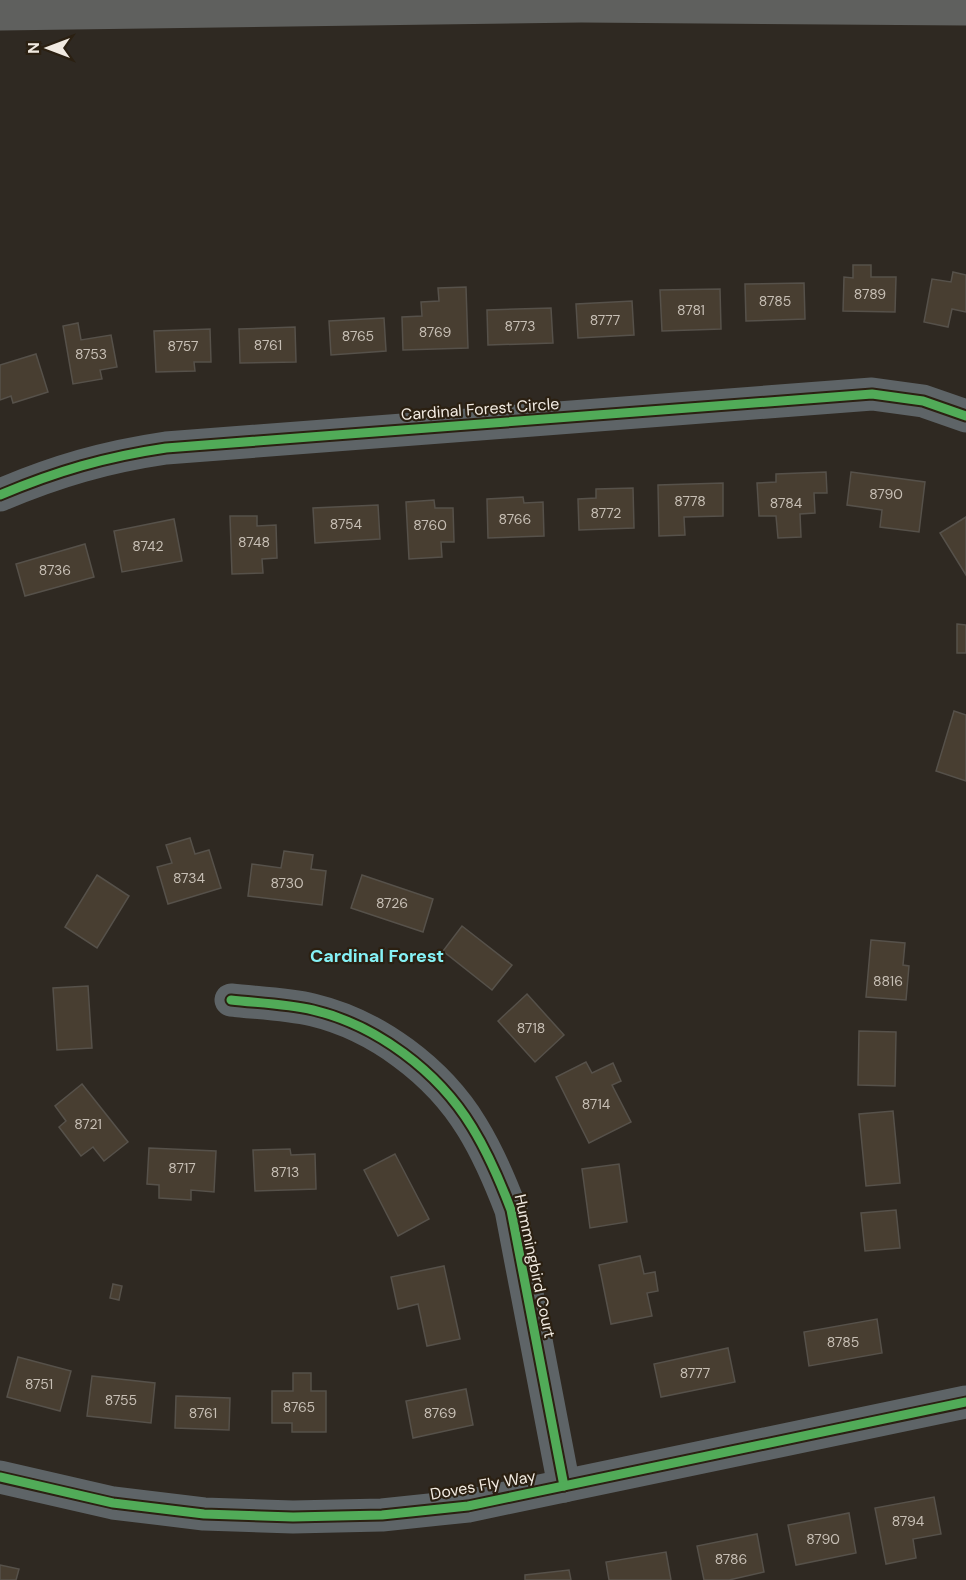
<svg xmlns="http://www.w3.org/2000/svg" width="966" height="1580" font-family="'DM Sans',sans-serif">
<rect width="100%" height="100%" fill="#2f2922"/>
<g fill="#483e31" stroke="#56514a" stroke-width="1.5">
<polygon points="853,265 871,265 871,277 896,277 895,312 843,311 844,277 853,278"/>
<polygon points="953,272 966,275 966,312 952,309 948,327 924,322 932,279 951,282"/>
<polygon points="804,283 805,319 746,321 745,284"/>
<polygon points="466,287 468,348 403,350 402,317 422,316 421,302 439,301 438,288"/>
<polygon points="720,289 721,329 662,331 660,290"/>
<polygon points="632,301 634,335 578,338 576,304"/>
<polygon points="551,308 553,343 488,345 487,310"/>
<polygon points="384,318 386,351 331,355 329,321"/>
<polygon points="78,323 81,340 111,335 117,367 100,370 102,379 73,384 63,326"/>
<polygon points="295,327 296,362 240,363 239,329"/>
<polygon points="210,329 211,362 194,362 195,371 156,372 154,331"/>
<polygon points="36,354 48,392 13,403 11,396 0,400 0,365"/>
<polygon points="826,472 827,493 814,493 815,513 800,514 801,537 778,538 776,516 759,516 757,483 776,482 776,474"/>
<polygon points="851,472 925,482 919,532 880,527 882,510 847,505"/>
<polygon points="723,483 723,516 684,517 685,535 659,536 658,485"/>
<polygon points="633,488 634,528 579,530 578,499 596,498 596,489"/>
<polygon points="523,497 524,503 543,502 544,536 488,538 487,499"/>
<polygon points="434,500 435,508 453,508 454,542 441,542 442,557 409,559 406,502"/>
<polygon points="378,505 380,539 315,543 313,508"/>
<polygon points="230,516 257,516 257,526 276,525 277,558 262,559 263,573 232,574"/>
<polygon points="966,517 966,575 940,533"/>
<polygon points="174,519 182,561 122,572 114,531"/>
<polygon points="85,544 94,577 25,596 16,564"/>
<polygon points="957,624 966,625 966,653 957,653"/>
<polygon points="954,711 966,715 966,781 936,771"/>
<polygon points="190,838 195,854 209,850 221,888 168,904 157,867 172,863 166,845"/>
<polygon points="284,851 313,855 311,869 326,871 322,905 248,896 252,864 281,868"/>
<polygon points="97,875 129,896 97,948 65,927"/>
<polygon points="362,875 433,899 423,932 351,908"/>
<polygon points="462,926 512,965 492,990 443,951"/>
<polygon points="871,940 905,943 903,965 909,966 906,1000 866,997"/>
<polygon points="88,986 92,1048 57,1050 53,988"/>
<polygon points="527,994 564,1035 535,1062 498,1021"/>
<polygon points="859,1031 896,1032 895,1086 858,1085"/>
<polygon points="586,1062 592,1073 613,1063 621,1081 612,1085 631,1122 589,1143 556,1077"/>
<polygon points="82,1084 128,1142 104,1161 93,1147 81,1156 59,1127 66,1121 55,1106"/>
<polygon points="893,1111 900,1183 866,1186 859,1114"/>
<polygon points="149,1148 216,1151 214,1192 191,1190 191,1200 159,1198 159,1185 147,1184"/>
<polygon points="290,1149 291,1155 315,1154 316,1189 255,1191 253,1150"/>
<polygon points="395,1154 429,1219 398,1236 364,1170"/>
<polygon points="619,1164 627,1222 590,1228 582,1169"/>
<polygon points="896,1210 900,1248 865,1251 861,1213"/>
<polygon points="640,1256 644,1274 655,1272 658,1291 647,1293 652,1316 611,1324 599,1265"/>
<polygon points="444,1266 460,1339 427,1346 418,1304 398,1309 391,1277"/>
<polygon points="113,1284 122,1286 119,1300 110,1298"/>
<polygon points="877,1319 882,1353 809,1366 804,1332"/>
<polygon points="728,1348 735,1382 661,1397 654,1364"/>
<polygon points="18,1357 71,1371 60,1411 7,1397"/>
<polygon points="293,1373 311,1373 311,1391 326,1391 326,1432 292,1432 292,1423 272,1423 272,1391 293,1391"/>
<polygon points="92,1376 155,1383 151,1423 87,1416"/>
<polygon points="466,1389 473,1425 413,1438 406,1401"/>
<polygon points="176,1396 230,1398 229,1430 175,1428"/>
<polygon points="934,1497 941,1534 913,1539 916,1558 886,1564 875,1508"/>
<polygon points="849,1513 856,1553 796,1565 788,1525"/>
<polygon points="757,1534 764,1572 729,1580 704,1580 697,1546"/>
<polygon points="666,1552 671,1580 609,1580 606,1562"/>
<polygon points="0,1565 19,1569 16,1580 0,1580"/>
<polygon points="569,1570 571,1580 525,1580 525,1575"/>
</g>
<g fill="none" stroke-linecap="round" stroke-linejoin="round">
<g stroke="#5e6467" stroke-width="33">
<path d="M0,495c57,-24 105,-38 166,-47l706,-54 51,7 43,15"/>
<path d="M231,1000c27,3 56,4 82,10 63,15 125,61 159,117 16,26 28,54 39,83l53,276"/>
<polyline points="0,1477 113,1503 204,1514 293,1517 382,1515 468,1506 966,1402"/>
</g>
<polyline stroke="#5f605e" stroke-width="33" points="0,14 581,6 966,9"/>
<g stroke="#2b2012" stroke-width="13">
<g id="cycleway">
<path d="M0,495c57,-24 105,-38 166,-47l706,-54 51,7 43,15"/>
<path d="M231,1000c27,3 56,4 82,10 63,15 125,61 159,117 16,26 28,54 39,83l53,276"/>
<polyline points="0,1477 113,1503 204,1514 293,1517 382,1515 468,1506 966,1402"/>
</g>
</g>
<use href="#cycleway" stroke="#51ab58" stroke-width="9"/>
</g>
<g text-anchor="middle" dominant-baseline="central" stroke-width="4.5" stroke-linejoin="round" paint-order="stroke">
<g font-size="14" fill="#c7bfb5">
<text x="870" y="294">8789</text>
<text x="775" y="301">8785</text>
<text x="691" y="310">8781</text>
<text x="605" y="320">8777</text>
<text x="520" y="326">8773</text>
<text x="435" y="332">8769</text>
<text x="358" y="336">8765</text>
<text x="268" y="345">8761</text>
<text x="183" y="346">8757</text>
<text x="91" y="354">8753</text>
<text x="886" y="494">8790</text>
<text x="690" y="501">8778</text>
<text x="786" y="503">8784</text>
<text x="606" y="513">8772</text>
<text x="515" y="519">8766</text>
<text x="346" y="524">8754</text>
<text x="430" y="525">8760</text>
<text x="254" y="542">8748</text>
<text x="148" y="546">8742</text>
<text x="55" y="570">8736</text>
<text x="189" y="878">8734</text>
<text x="287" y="883">8730</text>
<text x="392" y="903">8726</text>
<text x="888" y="981">8816</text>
<text x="531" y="1028">8718</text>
<text x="596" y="1104">8714</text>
<text x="88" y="1124">8721</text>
<text x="182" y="1168">8717</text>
<text x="285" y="1172">8713</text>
<text x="843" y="1342">8785</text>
<text x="695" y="1373">8777</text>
<text x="39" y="1384">8751</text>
<text x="121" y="1400">8755</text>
<text x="299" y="1407">8765</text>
<text x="203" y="1413">8761</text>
<text x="440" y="1413">8769</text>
<text x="908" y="1521">8794</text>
<text x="823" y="1539">8790</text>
<text x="731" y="1559">8786</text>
</g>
<g font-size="16" fill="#f1eae1" stroke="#2b2012">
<text transform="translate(480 409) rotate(-4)">Cardinal Forest Circle</text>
<text transform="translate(535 1266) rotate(78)">Hummingbird Court</text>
<text transform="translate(483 1485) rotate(-10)">Doves Fly Way</text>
</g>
<g font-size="18" font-weight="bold" fill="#85f1f5" stroke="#2b2012">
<text x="377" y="956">Cardinal Forest</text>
</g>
</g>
<g transform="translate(48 48) rotate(270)" stroke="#2b2012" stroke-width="4.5" paint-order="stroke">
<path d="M0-4.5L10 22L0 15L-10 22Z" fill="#f1eae1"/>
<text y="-9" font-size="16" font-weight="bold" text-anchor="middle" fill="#f1eae1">N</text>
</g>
</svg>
